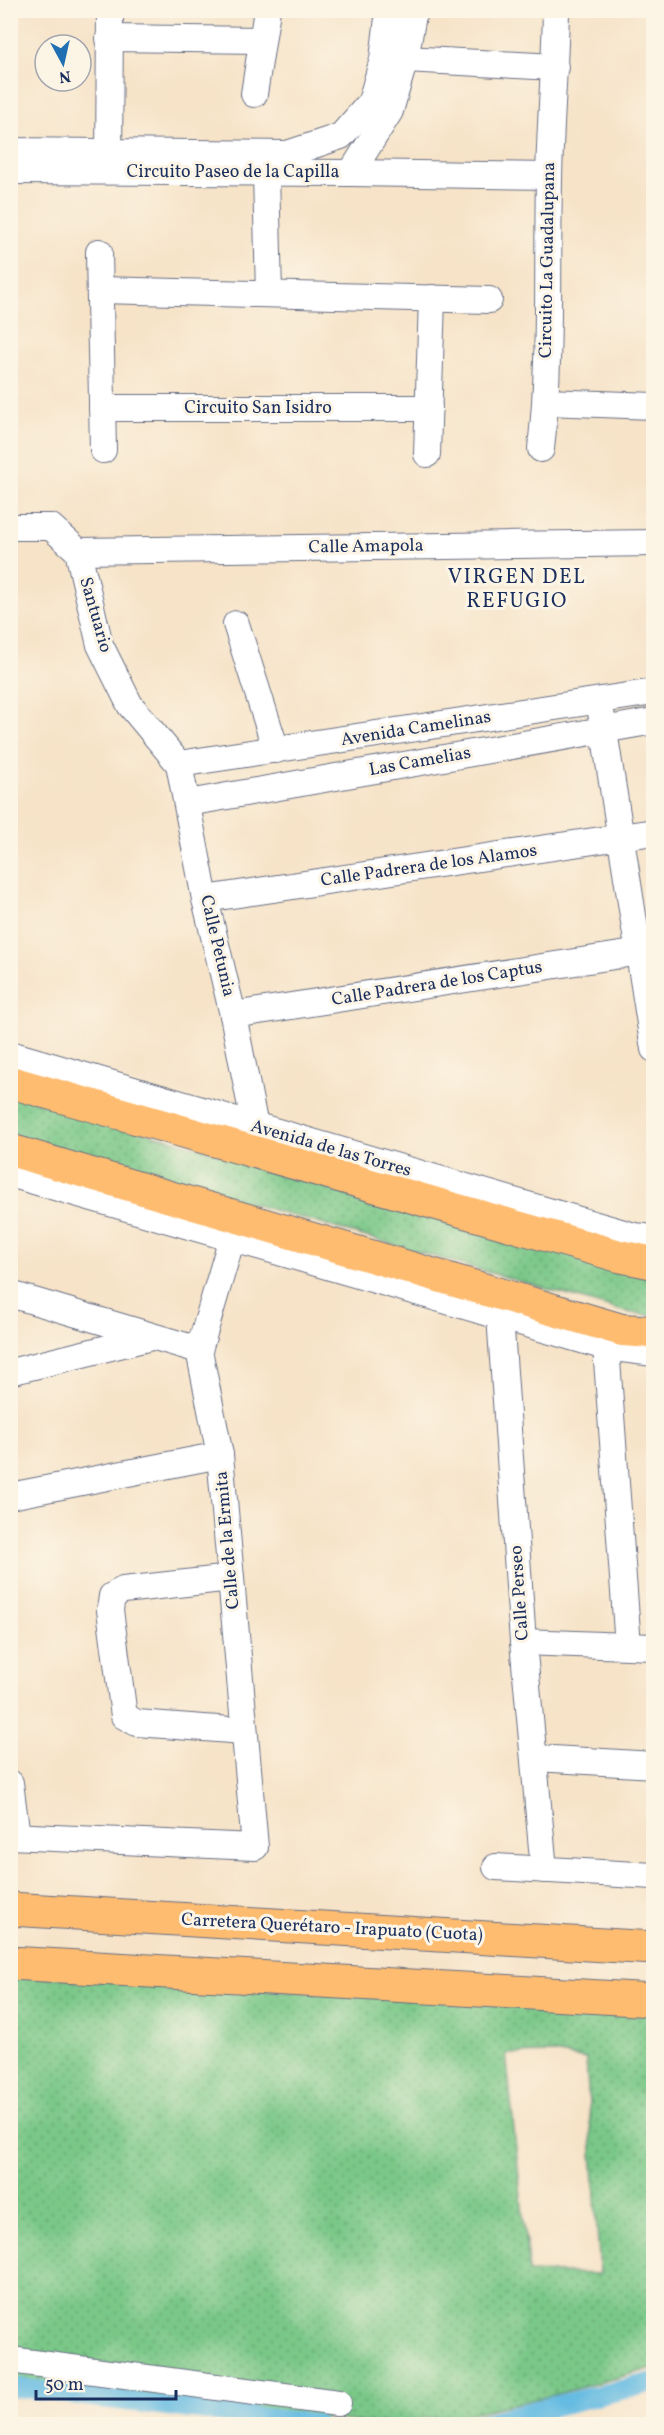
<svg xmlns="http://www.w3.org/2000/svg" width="664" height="2435" font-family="Vollkorn,serif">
<defs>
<pattern id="grass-dots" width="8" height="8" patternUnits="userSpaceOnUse" patternTransform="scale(1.5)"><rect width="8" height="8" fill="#7ac888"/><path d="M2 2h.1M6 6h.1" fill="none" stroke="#63a372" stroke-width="1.8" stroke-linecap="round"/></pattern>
</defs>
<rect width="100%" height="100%" fill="#fcf5e5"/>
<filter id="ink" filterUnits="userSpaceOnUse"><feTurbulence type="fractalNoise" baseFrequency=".0167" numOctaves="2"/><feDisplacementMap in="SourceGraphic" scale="12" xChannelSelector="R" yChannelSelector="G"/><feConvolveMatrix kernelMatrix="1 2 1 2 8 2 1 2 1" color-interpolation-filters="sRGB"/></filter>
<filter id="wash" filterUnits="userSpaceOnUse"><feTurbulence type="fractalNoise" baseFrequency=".008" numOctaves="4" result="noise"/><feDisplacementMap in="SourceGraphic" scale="24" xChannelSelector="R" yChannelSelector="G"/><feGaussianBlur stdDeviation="1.35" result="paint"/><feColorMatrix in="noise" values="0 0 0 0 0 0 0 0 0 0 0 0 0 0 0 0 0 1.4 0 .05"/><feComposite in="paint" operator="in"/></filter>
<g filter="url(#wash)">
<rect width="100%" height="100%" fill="#f6e3c8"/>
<g fill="url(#grass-dots)" stroke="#4a7c73" stroke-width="1.5" fill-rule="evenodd">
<polygon points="10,1094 653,1276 653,1316 626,1312 11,1134"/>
<path d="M10,1975l643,37v356l-103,28 -82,18 -96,10 -361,-46zM553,2053l33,6 14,215 -71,-2 -23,-218z"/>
</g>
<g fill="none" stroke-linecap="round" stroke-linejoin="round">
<g stroke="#65bbe2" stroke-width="20">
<polyline points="10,2387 315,2424"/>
<polyline points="479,2424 654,2382"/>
</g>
</g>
</g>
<g filter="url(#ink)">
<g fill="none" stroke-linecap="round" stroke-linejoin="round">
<g stroke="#686e83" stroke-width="28">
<g id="minor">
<polyline points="109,38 262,40"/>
<polyline points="405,59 555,67"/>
<polyline points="254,94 267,10"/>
<polyline points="10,151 287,154 341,136 371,102 383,59 389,10"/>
<polyline points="109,166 110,10"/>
<polyline points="10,171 351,173 390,111 405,59 414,10"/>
<polyline points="266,173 269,294"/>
<polyline points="351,173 549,176"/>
<polyline points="99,252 103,450"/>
<polyline points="100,290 489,300"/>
<polyline points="546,402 654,406"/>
<polyline points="102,408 429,408"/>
<path d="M541,449c10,-89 6,-180 8,-269 1,-57 6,-113 7,-170"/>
<polyline points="427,454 432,298"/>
<polyline points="10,527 51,527 78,551"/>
<polyline points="78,551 100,645 130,705 179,764 205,899 233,1015 255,1127"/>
<polyline points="78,551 654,543"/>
<polyline points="236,624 276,750"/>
<polyline points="601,712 654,1049"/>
<polyline points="179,764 654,692"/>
<polyline points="188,803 654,721"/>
<polyline points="205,899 654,832"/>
<polyline points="233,1015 640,952"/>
<polyline points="10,1054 634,1236 654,1238"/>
<polyline points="10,1174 606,1347 654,1353"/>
<polyline points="10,1294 199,1350"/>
<polyline points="500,1316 523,1642 544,1870"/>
<polyline points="606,1347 628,1646"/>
<polyline points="10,1372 152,1337"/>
<polyline points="10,1496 220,1455"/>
<polyline points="231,1578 123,1590 112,1596 110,1610 124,1716 137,1723 244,1731"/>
<polyline points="523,1642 654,1647"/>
<polyline points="536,1758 654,1765"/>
<polyline points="10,1783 17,1836"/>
<polyline points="10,1836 255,1847 220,1455 199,1350 232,1238"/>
<polyline points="496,1867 654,1876"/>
<polyline points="10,2360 338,2403"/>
</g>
</g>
<g stroke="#686e83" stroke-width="34">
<g id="major">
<polyline points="10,1082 619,1256 654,1263"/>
<polyline points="10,1150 622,1330 654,1332"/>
</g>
</g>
<g stroke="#686e83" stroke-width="35">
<g id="highway">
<polyline points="10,1909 654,1948"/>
<polyline points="10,1963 654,2000"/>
</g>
</g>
<use href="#minor" stroke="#fff" stroke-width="26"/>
<use href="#major" stroke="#febc70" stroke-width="32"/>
<use href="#highway" stroke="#febc70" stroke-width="33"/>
</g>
</g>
<g text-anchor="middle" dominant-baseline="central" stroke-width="6" stroke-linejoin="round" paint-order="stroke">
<g font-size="18" fill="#1b2f5e" stroke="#fcf5e5">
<text x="233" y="172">Circuito Paseo de la Capilla</text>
<text transform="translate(548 260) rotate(-89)">Circuito La Guadalupana</text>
<text x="258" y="408">Circuito San Isidro</text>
<text transform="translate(366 547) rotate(-1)">Calle Amapola</text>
<text transform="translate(95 615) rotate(74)">Santuario</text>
<text transform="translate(416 729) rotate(-9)">Avenida Camelinas</text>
<text transform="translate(420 762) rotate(-10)">Las Camelias</text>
<text transform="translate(429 866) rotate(-8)">Calle Padrera de los Alamos</text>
<text transform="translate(217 946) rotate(77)">Calle Petunia</text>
<text transform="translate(437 984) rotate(-9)">Calle Padrera de los Captus</text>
<text transform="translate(331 1149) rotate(16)">Avenida de las Torres</text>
<text transform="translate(228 1540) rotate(-95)">Calle de la Ermita</text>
<text transform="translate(520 1593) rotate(-94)">Calle Perseo</text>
<text transform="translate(332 1928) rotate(3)">Carretera Querétaro - Irapuato (Cuota)</text>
</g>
<g font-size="21" letter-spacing="1.5" fill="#1b2f5e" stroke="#fcf5e5">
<text x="517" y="577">VIRGEN DEL<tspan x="517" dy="24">REFUGIO</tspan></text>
</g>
</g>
<rect width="664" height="2435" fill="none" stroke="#fcf5e5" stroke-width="36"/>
<g transform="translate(63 63) rotate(172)"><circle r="28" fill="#fcf5e5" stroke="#a2a6af" stroke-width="1.5"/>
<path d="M0-4.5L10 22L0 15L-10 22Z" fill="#1f6fb2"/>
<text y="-9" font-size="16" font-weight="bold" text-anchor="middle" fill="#1b2f5e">N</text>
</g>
<path d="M36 2390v9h140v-9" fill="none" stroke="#1b2f5e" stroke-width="3"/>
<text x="45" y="2390" font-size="18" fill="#1b2f5e" stroke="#fcf5e5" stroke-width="4.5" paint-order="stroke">50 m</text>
</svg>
